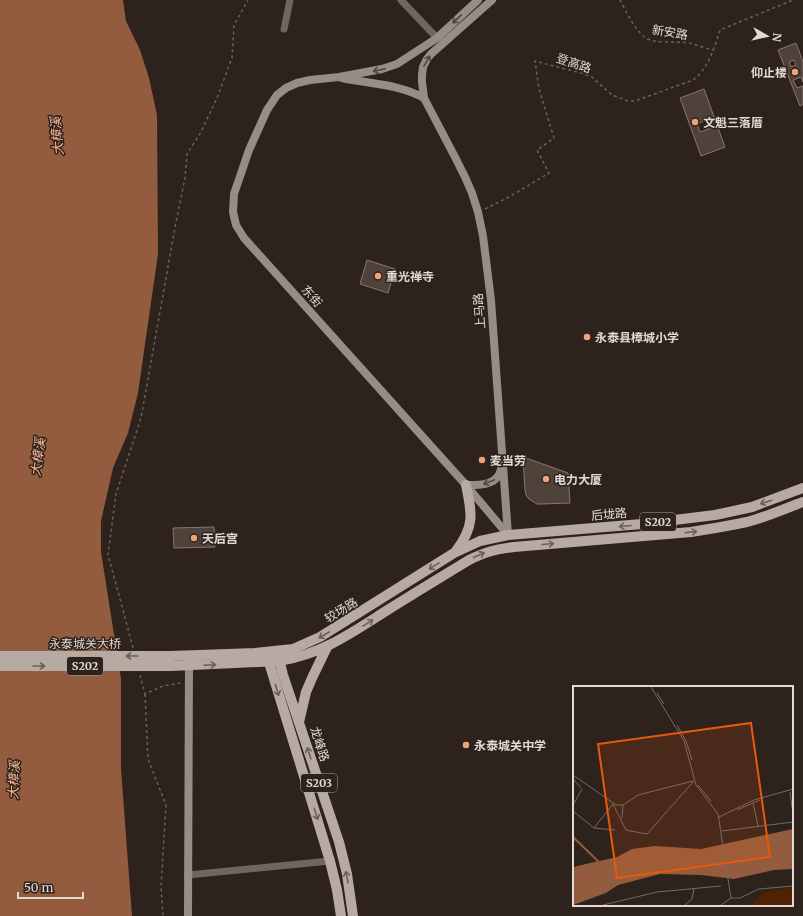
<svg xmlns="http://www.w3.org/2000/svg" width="803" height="916" font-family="Merriweather,'Noto Sans SC',serif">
<rect width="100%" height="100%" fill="#2d221c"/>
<polygon fill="#935c3f" points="0,0 123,0 126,21 140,50 149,78 157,115 158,254 138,393 128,433 113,468 101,521 101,552 121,679 121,769 132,916 0,916"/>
<g fill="#4e423b" stroke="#867770" fill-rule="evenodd">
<path d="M796,43l7,19v20l-2,-5 -8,3 4,8 6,-2v18l-3,2 -22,-56zM794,60l2,5 -5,2 -2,-5z"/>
<path d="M704,89l21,58 -24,9 -21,-58zM706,120l3,9 -9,3 -3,-8z"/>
<polygon points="367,260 395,269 388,293 360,284"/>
<polygon points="523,457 568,473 570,503 541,504 537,504 529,499 526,495 525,490"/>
<polygon points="214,527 215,547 174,548 173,528"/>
</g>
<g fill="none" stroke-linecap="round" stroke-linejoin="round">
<g stroke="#6b615b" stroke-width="1.5" stroke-dasharray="3 3" stroke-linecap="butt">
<path d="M620,0c6,11 15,31 26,38 9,6 32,3 43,5 8,2 16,5 24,7"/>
<path d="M485,209l24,-12 40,-24 -12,-23 17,-12 -15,-49 -4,-28 49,13 8,3 20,18 16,6h7l58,-21c16,-12 21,-32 27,-50l73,-30"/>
<polyline points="133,648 123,610 108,555 116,494 141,418 176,222 185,178 187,154 201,132 217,98 232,58 234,25 248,0"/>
<polyline points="140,675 145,694 163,686 181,683"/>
<polyline points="145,694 148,759 166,805 161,887 163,916"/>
</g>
<g stroke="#6d6764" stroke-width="7">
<polyline points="401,0 437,38"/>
<polyline points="284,29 290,0"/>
<polyline points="188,875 330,861"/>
</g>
<g stroke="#978d88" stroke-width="8">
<polyline points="478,0 437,38 397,64 382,69 339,77 310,80 297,83 286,88 277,95 267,110 249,150 234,194 233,212 236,225 244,238 466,485 508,535"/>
<polyline points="492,0 431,54 427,59 423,67 422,75 422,82 424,98 456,159 465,177 472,193 478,212 483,236 491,300 508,535"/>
<path d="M342,78c28,6 57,6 82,20"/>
<path d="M466,485c11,0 26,1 33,-10 1,-2 2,-6 3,-9"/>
<polyline points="188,916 189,660"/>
</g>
<g stroke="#b7aaa3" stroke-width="10">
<path d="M456,551c19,-25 16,-37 10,-66"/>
<polyline points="278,655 283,675 339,842 347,874 353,916"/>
<polyline points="171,656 255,653 293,649 320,637 454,553 480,541 508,535 642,524 715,515 752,507 803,488"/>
<polyline points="267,656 330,861 337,890 341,916"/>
<path d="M171,666l108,-5c43,-7 71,-27 107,-50 27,-17 55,-34 83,-51 16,-8 27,-11 45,-13l177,-15c19,-3 37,-6 56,-10 19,-5 37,-13 56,-20"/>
<polyline points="299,722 306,692 312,678 327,647"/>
</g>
<g stroke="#b7aaa3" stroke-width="10">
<polyline points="0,656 171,656"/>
<polyline points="0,666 171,666"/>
</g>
</g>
<defs><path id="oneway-shaft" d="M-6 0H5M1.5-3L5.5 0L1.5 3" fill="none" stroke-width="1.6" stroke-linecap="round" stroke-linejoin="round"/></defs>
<g stroke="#524742">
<use href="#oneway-shaft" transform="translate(457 19) rotate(137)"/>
<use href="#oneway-shaft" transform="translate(427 61) rotate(-59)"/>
<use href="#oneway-shaft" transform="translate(379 70) rotate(169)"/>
<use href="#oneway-shaft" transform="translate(489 482) rotate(159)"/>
</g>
<g stroke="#6b5f59">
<use href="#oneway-shaft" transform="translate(766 502) rotate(162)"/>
<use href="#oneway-shaft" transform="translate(625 526) rotate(175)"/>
<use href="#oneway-shaft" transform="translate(691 532) rotate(-7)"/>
<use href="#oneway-shaft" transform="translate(548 544) rotate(-5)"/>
<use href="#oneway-shaft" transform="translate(479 555) rotate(-24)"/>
<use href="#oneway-shaft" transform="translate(434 566) rotate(148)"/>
<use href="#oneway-shaft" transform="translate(368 623) rotate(-32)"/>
<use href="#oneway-shaft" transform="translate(324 635) rotate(150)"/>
<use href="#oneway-shaft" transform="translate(132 656) rotate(-180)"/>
<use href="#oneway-shaft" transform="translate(210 665) rotate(-3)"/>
<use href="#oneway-shaft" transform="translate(39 666)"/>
<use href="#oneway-shaft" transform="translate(277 690) rotate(73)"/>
<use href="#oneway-shaft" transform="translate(309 753) rotate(-108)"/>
<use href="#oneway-shaft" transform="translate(316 814) rotate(73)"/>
<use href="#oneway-shaft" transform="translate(347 877) rotate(-100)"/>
</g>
<g fill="#f0a279" stroke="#2d221c" stroke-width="1.5">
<circle cx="795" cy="72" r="4"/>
<circle cx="695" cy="122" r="4"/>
<circle cx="378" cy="276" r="4"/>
<circle cx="587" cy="337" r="4"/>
<circle cx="482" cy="460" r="4"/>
<circle cx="546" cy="479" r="4"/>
<circle cx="194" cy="538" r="4"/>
<circle cx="466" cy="745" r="4"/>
</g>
<g text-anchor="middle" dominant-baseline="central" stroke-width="3" stroke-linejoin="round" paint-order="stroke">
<g fill="#2d221c" stroke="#aba29e" stroke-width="1">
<rect x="640" y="513" width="36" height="18" rx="3"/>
<rect x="67" y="657" width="36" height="18" rx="3"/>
<rect x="301" y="774" width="36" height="18" rx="3"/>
</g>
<g font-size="11" font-weight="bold" fill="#e1d9d5">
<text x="658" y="522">S202</text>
<text x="85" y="666">S202</text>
<text x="319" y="783">S203</text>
</g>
<g font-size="12" fill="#e1d9d5" stroke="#2d221c">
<text transform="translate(670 32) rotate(9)">新安路</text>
<text transform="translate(574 63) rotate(18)">登高路</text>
<text transform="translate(312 296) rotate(48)">东街</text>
<text transform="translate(479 311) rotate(-95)">上马路</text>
<text transform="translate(609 514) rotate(-5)">后垅路</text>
<text transform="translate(341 610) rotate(-32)">较场路</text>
<text x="85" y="643">永泰城关大桥</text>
<text transform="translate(320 744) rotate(72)">龙峰路</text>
</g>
<g font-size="12" font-weight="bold" fill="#e1d9d5" stroke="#2d221c" text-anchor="start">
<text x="787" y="72" text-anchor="end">仰止楼</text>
<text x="703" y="122">文魁三落厝</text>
<text x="386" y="276">重光禅寺</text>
<text x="595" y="337">永泰县樟城小学</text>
<text x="490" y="460">麦当劳</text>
<text x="554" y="479">电力大厦</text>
<text x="202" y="538">天后宫</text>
<text x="474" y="745">永泰城关中学</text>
</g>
<g font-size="13" font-style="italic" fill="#fdba97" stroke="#2d221c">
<text transform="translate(57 136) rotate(-95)">大樟溪</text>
<text transform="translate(38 457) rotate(-82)">大樟溪</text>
<text transform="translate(14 780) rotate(-88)">大樟溪</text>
</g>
</g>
<g transform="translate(573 686)">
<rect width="220" height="220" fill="#2d221c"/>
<path d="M220,201v18h-42l11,-12z" fill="#502203"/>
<path d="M220,143v40l-19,1 -40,9 -33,-4 -41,-1 -42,11 -12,8 -33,12v-37l4,-2 40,-9 15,-8 23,-3 46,3z" fill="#935c3f"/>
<path fill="none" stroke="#935c3f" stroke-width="2" d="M0,151l27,26"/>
<path fill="none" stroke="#756b66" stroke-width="1" d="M78,1l33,54 12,44 22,29 13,84 -10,7M84,7l7,11M104,39l9,16 6,19M0,89l43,30h7M0,93l8,9M125,99l13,16M217,106l3,22M180,117l5,23M0,119l9,-16M164,124l23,-10M0,125l21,17 19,-24 13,26 21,4 47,-53M146,131l35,-17 39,-11M49,132l1,-13 15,-10 55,-14M21,142l21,2M149,145l71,-9M158,212h9l19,-9 34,-3M30,219l54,-13 64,-6M112,219l7,-6 2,-10"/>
<path fill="#e8590c" fill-opacity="0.15" stroke="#e8590c" stroke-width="2" d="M178,37l19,134 -153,21 -19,-134z"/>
<rect width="220" height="220" fill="none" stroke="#e1d9d5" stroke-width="2"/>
</g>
<g transform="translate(767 36) rotate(98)" stroke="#2d221c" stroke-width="3" paint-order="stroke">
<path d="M0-3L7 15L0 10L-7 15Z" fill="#e1d9d5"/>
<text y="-6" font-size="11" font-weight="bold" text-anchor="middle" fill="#e1d9d5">N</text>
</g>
<path d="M18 892v6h65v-6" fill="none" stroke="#e1d9d5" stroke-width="2"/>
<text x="24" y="892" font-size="12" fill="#e1d9d5" stroke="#2d221c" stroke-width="3" paint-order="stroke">50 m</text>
</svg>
